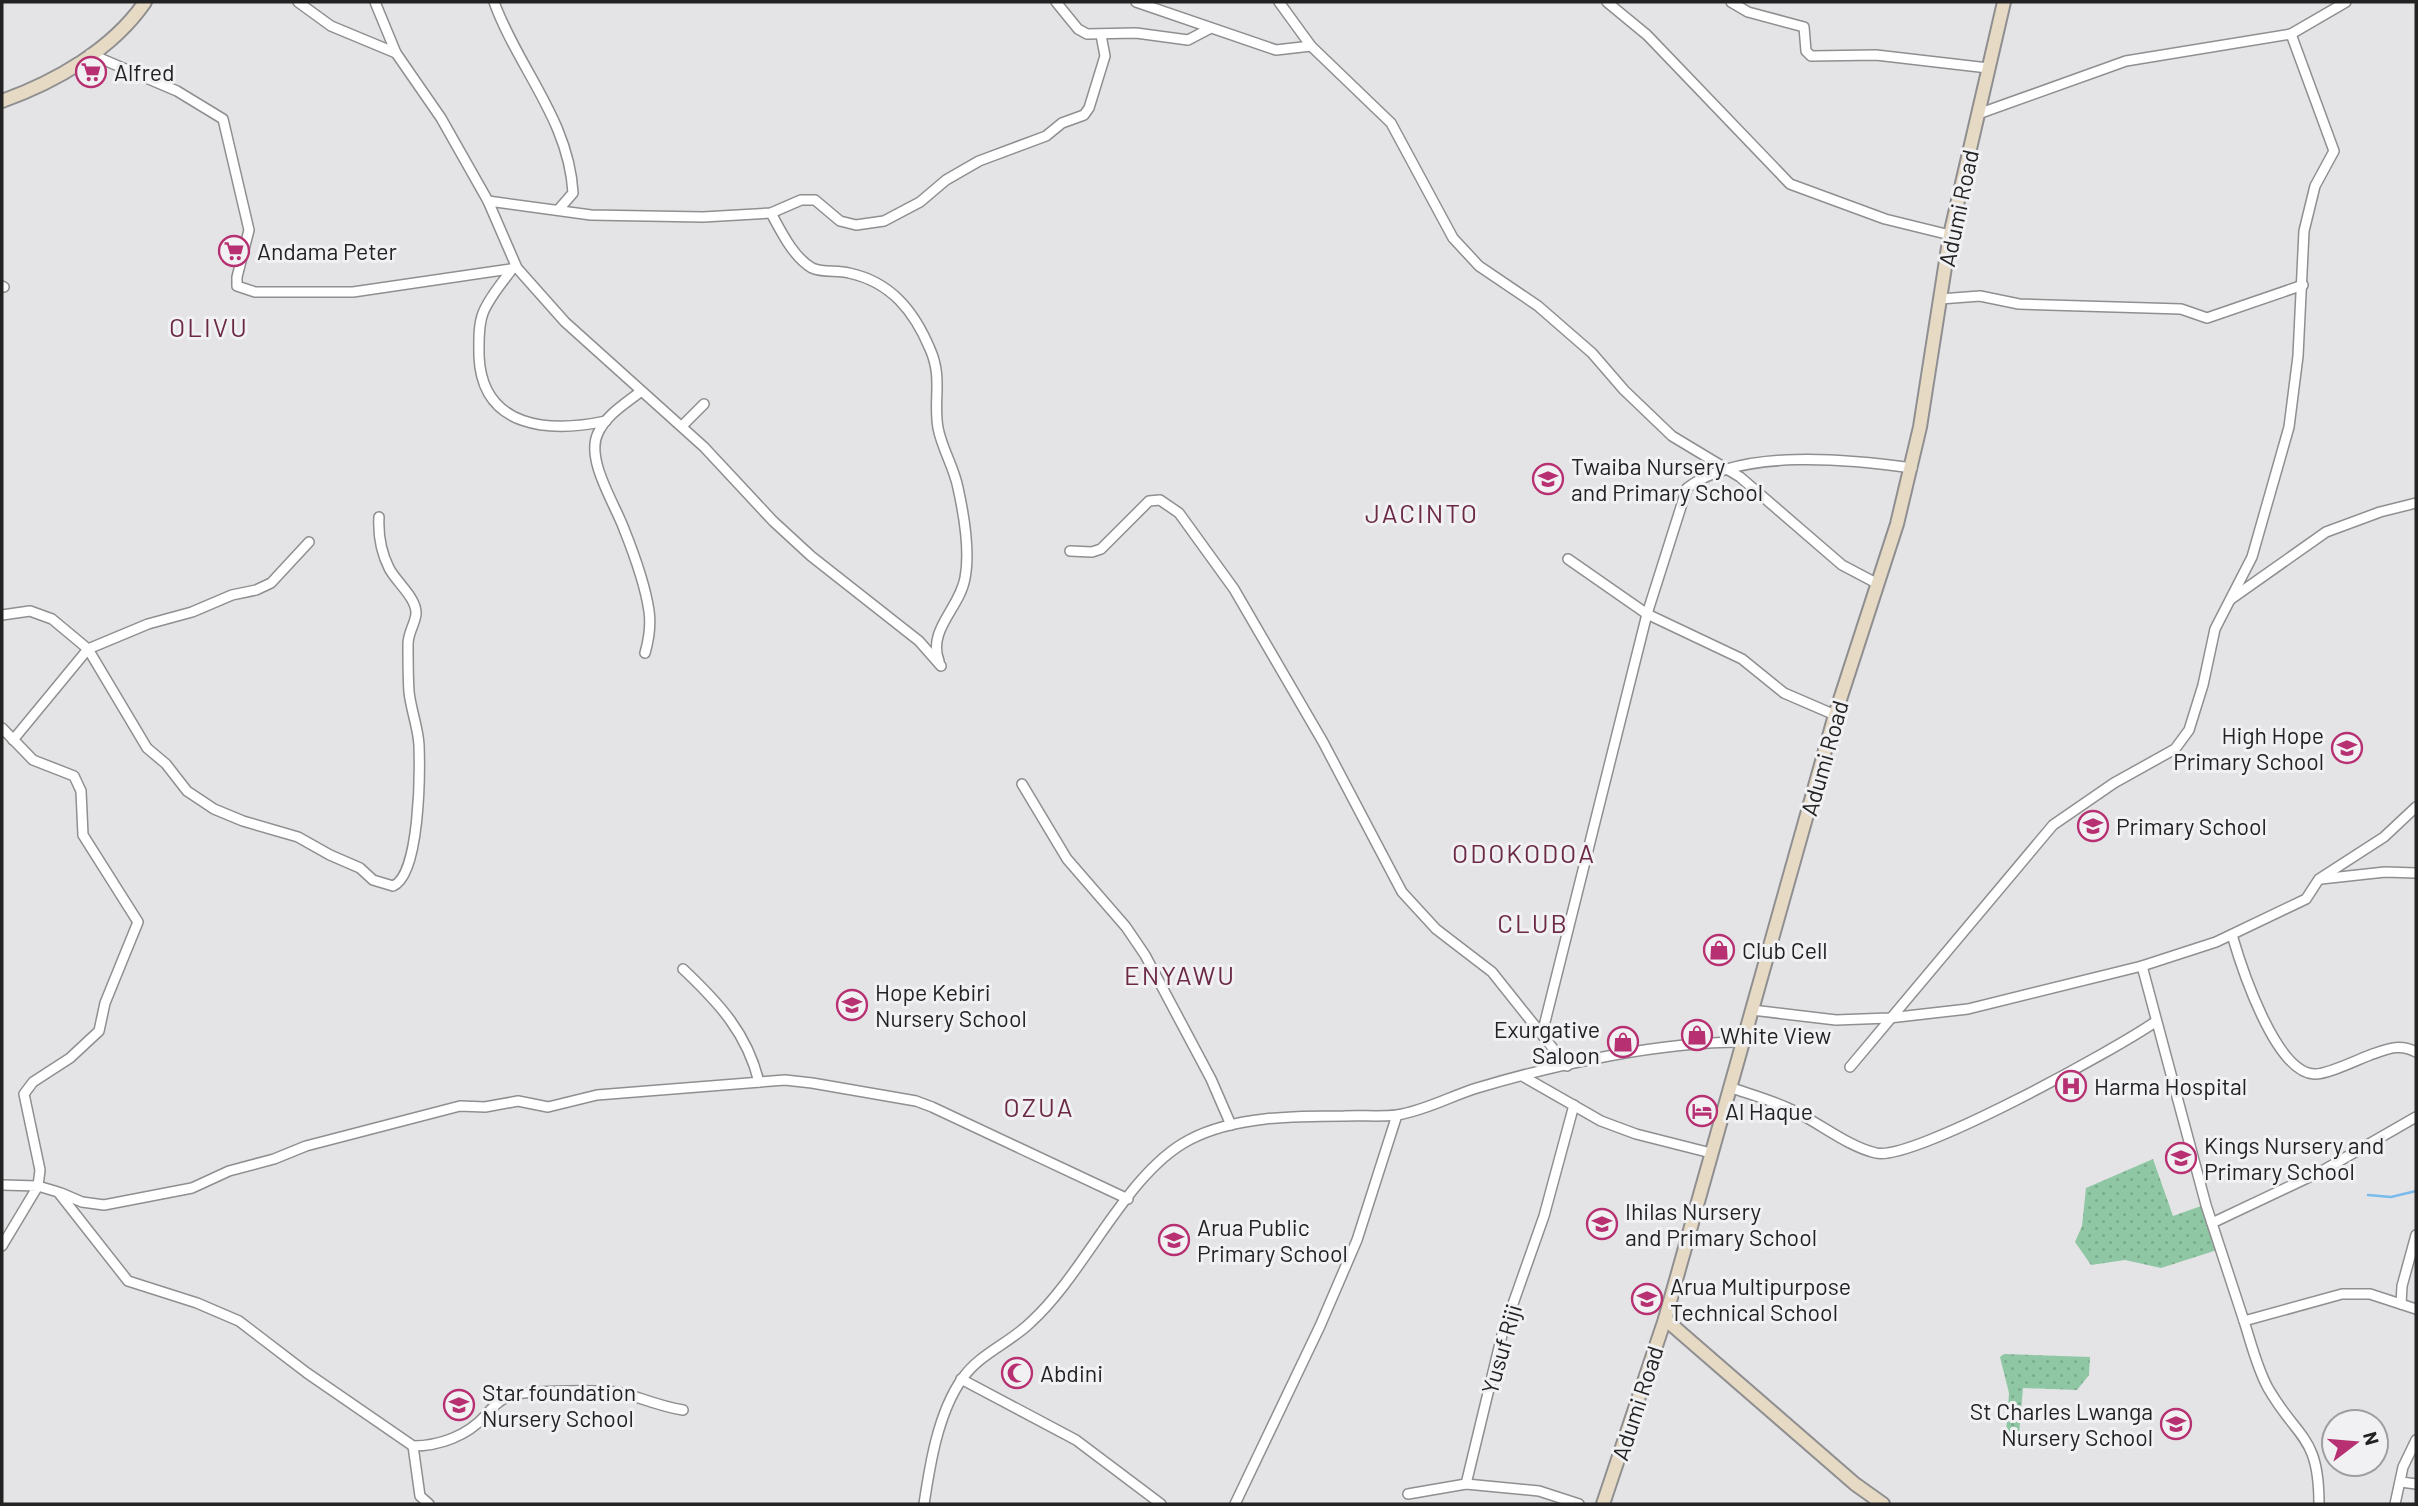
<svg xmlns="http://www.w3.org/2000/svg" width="2418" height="1506" font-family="Barlow,sans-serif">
<defs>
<pattern id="grass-dots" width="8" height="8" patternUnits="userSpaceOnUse" patternTransform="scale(1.75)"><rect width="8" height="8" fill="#8fc7a4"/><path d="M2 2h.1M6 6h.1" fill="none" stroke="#7bab8d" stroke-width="1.8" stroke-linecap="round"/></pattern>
</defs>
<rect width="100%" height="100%" fill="#e4e4e6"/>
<g fill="url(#grass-dots)">
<polygon points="2153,1159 2173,1216 2201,1206 2217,1250 2161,1268 2125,1260 2091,1265 2075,1242 2082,1226 2086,1188"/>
<polygon points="2004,1354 2090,1357 2089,1375 2077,1390 2023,1388 2019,1435 2006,1434 2009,1393 2000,1357"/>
</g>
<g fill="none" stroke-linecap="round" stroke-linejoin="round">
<polyline stroke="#7abbed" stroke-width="2.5" points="2368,1195 2391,1197 2416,1191"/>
<g stroke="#8f8f91" stroke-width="12">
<g id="street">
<polyline points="298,2 331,26 396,53"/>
<polyline points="375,2 396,53 441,118 488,201 517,268 565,322 704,447 773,521 811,556 919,641 941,666"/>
<path d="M494,2c24,66 75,118 79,191l-14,16"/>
<polyline points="1056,2 1078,29 1087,34 1136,33 1188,40 1209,29"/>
<polyline points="1136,2 1276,50 1311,46"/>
<polyline points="1279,2 1311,46 1391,123 1453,238 1479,266 1538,306 1592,353 1624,390 1672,436 1740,477 1842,565 1878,584"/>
<polyline points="1607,2 1647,35 1790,184 1885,219 1950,235"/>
<polyline points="1731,2 1748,12 1804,27 1806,51 1811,56 1876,55 1988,68"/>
<polyline points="2291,34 2346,2"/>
<polyline points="90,54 177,91 223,119 249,230 237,277 237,286 255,292 353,292 517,268"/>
<polyline points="488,201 591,215 703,217 771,213 801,200 815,200 840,221 856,225 884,221 920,202 946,180 979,161 1046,136 1062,123 1084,115 1089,108 1105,56 1101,35"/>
<path d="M771,213c10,18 22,44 41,55 11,5 25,2 37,5 42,9 65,38 81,76 13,29 3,51 8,79 4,21 16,39 20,60 6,27 12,64 7,90 -5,30 -38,52 -26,83"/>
<path d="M510,272c-9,12 -21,26 -27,41 -5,13 -4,29 -4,43 3,73 71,77 127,65"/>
<polyline points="2,286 4,287"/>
<polyline points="1940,299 1980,296 2019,304 2181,309 2207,318 2303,285"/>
<path d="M640,392c-15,12 -34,23 -42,41 -13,26 17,71 26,96 10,25 21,54 25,82 2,14 0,28 -4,42"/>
<polyline points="682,426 704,404"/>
<polyline points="1070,551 1092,552 1101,549 1149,501 1160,500 1179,513 1234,589 1323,742 1402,892 1436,929 1492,972 1567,1066"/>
<polyline points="1568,559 1647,614 1742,659 1784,693 1835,715"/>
<polyline points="2231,599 2326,532 2380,512 2416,503"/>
<path d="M2,615l28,-4 22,8 36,30 59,99 19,16 21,27 27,18 29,12 55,16 32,18 30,13 13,12 20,6c27,-11 27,-113 26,-141 -1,-18 -8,-35 -10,-53 -1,-15 -1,-32 -1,-48 0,-11 7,-20 8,-30 1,-16 -20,-32 -27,-46 -8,-16 -11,-33 -10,-51"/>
<path d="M2,728l31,32 41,16 7,15 2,44 55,87 -33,81 -6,28 -29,27 -37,24 -9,12 16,76 -2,16 20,6 70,89 69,22 42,18 68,52 106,73c26,0 54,-10 72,-30 8,-9 13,-15 24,-20 17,-6 100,-7 118,-2 19,6 36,13 56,16"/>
<polyline points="13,740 88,649 148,624 192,612 232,595 256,590 271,583 309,542"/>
<polyline points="1022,784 1067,859 1126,927 1145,955 1211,1079 1231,1125"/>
<polyline points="2321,879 2385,872 2416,873"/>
<path d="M2232,935c9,31 43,137 82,139 12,1 43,-14 56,-19 17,-6 30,-12 46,-3"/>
<polyline points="2142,966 2206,1205 2244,1321"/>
<path d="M683,969c36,34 64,64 76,113"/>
<polyline points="1752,1010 1836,1020 1889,1018 1968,1009 2142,966 2216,942 2306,899 2319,879 2384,837 2416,807"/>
<path d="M1542,1034l105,-420 40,-126c54,-40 161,-29 225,-20"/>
<polyline points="1850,1067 2053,825 2114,783 2175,749 2189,730 2203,685 2215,629 2252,557 2289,427 2298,356 2304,231 2315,186 2334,151 2291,34 2126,61 1978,114"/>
<polyline points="1524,1077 1601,1121 1636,1134 1711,1153"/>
<path d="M1729,1087c20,7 42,13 61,22 27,12 58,38 86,44 36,9 242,-105 279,-131"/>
<polyline points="2,1185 38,1186 2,1246"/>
<polyline points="61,1193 82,1202 104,1205 192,1188 229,1171 274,1159 306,1146 460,1106 485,1107 518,1101 548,1107 597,1095 785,1080 812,1083 916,1101 932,1107 1128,1199"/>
<polyline points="2212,1223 2322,1171 2416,1117"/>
<polyline points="2401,1304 2402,1286 2416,1235"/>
<polyline points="961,1379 1076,1440 1161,1504"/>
<polyline points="413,1446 420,1496 429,1504"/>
<polyline points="2401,1482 2416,1484"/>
<polyline points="1466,1484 1502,1335 1544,1216 1574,1105"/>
<polyline points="1408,1494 1466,1484 1539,1491 1579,1504"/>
<path d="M924,1504c6,-40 14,-91 38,-125 17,-25 48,-36 69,-57 55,-50 95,-149 158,-182 45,-24 106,-24 155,-24 17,-1 36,1 53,-1 27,-4 54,-19 80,-27 80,-24 182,-46 265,-46"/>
<polyline points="1235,1504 1320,1326 1357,1240 1397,1115"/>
<path d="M2319,1504c0,-69 -21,-64 -51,-116 -11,-20 -17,-45 -24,-67l98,-27h28l46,15"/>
<polyline points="2395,1504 2403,1467 2416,1440"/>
</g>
</g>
<g stroke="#8f8f91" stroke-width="16">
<g id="secondary">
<path d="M2,101c53,-19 110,-51 143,-99"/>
<polyline points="1665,1319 1855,1484 1883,1504"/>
<polyline points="1603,1504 1665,1319 1835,715 1897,524 1920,427 1950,235 2004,2"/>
</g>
</g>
<use href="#street" stroke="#fff" stroke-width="9"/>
<use href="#secondary" stroke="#e7dac5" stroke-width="12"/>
</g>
<defs>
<g id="supermarket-ring" transform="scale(1.575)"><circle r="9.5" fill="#f1f1f3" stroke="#b73072" stroke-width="1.5"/><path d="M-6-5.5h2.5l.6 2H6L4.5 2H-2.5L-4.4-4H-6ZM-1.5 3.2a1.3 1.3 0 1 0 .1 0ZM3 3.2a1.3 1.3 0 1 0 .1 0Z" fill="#b73072"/></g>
<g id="school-ring" transform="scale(1.575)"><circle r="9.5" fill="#f1f1f3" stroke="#b73072" stroke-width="1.5"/><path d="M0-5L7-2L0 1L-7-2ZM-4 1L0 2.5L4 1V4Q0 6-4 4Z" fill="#b73072"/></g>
<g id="shop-ring" transform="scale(1.575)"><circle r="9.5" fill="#f1f1f3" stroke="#b73072" stroke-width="1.5"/><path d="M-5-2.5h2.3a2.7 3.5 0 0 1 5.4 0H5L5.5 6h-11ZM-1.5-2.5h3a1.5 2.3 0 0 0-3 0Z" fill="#b73072"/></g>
<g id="hospital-ring" transform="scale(1.575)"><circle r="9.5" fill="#f1f1f3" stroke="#b73072" stroke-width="1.5"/><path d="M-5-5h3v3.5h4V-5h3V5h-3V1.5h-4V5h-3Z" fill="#b73072"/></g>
<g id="hotel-ring" transform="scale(1.575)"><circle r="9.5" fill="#f1f1f3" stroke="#b73072" stroke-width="1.5"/><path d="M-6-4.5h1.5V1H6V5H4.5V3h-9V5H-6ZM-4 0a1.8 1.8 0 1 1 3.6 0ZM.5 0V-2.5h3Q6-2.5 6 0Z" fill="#b73072"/></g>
<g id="university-ring" transform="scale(1.575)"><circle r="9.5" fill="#f1f1f3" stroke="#b73072" stroke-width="1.5"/><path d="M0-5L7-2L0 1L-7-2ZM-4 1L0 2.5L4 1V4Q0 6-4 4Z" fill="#b73072"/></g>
<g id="mosque-ring" transform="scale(1.575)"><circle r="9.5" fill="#f1f1f3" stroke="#b73072" stroke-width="1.5"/><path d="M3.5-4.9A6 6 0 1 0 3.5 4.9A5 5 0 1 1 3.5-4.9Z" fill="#b73072"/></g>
</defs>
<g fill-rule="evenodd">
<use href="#supermarket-ring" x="91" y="72"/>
<use href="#supermarket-ring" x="234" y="251"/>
<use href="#school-ring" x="1548" y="479"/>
<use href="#school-ring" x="2347" y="748"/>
<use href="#school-ring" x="2093" y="826"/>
<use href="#shop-ring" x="1719" y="950"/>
<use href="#school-ring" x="852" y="1005"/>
<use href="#shop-ring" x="1697" y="1035"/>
<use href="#shop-ring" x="1623" y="1042"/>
<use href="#hospital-ring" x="2071" y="1086"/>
<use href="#hotel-ring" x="1702" y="1111"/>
<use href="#school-ring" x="2181" y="1158"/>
<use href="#school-ring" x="1602" y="1224"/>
<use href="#school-ring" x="1174" y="1240"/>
<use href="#university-ring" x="1647" y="1299"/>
<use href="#mosque-ring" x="1017" y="1373"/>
<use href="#school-ring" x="459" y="1405"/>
<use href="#school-ring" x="2176" y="1424"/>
</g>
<g text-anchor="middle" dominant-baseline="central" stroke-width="6" stroke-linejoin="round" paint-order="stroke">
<g font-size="23" fill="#222223" stroke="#f1f1f3" text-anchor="start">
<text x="114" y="72">Alfred</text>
<text x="257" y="251">Andama Peter</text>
<text x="1571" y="466">Twaiba Nursery<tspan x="1571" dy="26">and Primary School</tspan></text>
<text x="2324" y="735" text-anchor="end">High Hope<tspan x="2324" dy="26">Primary School</tspan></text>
<text x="2116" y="826">Primary School</text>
<text x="1742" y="950">Club Cell</text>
<text x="875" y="992">Hope Kebiri<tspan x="875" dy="26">Nursery School</tspan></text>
<text x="1600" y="1029" text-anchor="end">Exurgative<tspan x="1600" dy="26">Saloon</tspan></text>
<text x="1720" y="1035">White View</text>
<text x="2094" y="1086">Harma Hospital</text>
<text x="1725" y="1111">Al Haque</text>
<text x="2204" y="1145">Kings Nursery and<tspan x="2204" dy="26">Primary School</tspan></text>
<text x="1625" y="1211">Ihilas Nursery<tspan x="1625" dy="26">and Primary School</tspan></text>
<text x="1197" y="1227">Arua Public<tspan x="1197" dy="26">Primary School</tspan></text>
<text x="1670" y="1286">Arua Multipurpose<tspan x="1670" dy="26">Technical School</tspan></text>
<text x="1040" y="1373">Abdini</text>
<text x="482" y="1392">Star foundation<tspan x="482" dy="26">Nursery School</tspan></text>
<text x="2153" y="1411" text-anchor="end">St Charles Lwanga<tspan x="2153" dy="26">Nursery School</tspan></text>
</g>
<g font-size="23" fill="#222223" stroke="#f1f1f3">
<text transform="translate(1958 208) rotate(-78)">Adumi Road</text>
<text transform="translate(1824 758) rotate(-74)">Adumi Road</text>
<text transform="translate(1501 1349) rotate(-74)">Yusuf Riji</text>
<text transform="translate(1637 1403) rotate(-72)">Adumi Road</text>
</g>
<g font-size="26" letter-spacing="2" fill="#6b2946" stroke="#f1f1f3">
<text x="209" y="326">OLIVU</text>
<text x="1422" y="512">JACINTO</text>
<text x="1524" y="852">ODOKODOA</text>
<text x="1533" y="922">CLUB</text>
<text x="1180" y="974">ENYAWU</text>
<text x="1039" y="1106">OZUA</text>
</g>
</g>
<rect width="2418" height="1506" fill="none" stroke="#222223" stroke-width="7"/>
<g transform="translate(2355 1443) rotate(74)"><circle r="33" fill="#f1f1f3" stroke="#9e9ea0" stroke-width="2"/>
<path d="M0-5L12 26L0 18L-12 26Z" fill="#b73072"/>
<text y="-10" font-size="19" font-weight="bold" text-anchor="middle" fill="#222223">N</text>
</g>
</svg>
